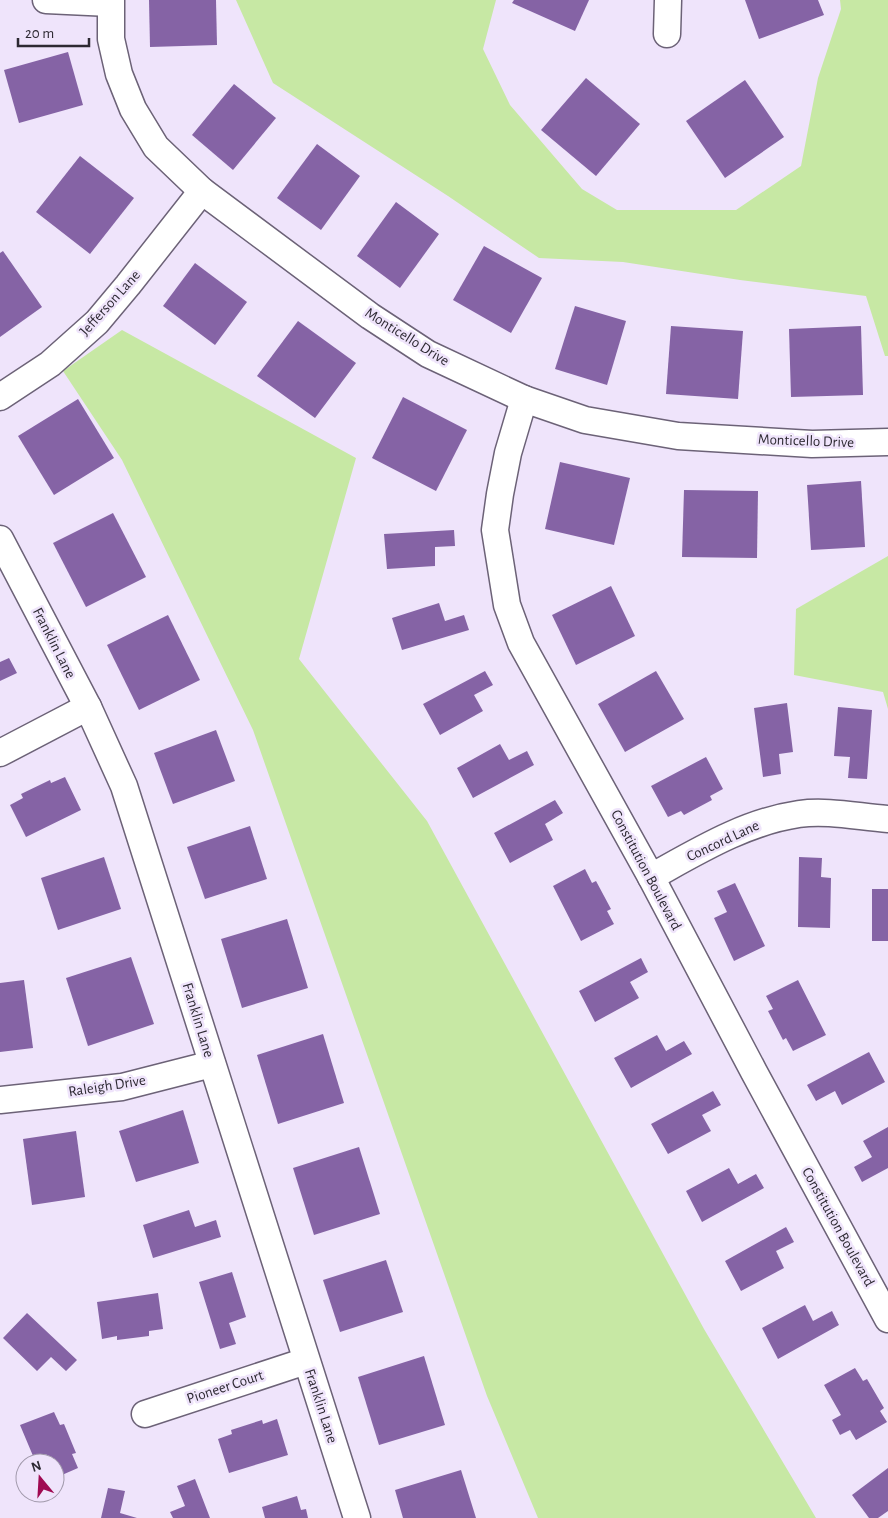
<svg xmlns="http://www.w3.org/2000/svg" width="888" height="1518" font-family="'Alegreya Sans',sans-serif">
<rect width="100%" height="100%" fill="#efe4fb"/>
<g fill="#c7e8a4">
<polygon points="236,0 496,0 483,49 510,105 582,189 617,210 736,210 801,166 818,78 841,9 840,0 888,0 888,356 885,356 866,296 740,280 623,262 539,258 448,196 273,83"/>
<polygon points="122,330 356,458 299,659 427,821 704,1329 816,1518 538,1518 487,1396 253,730 122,460 63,371"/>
<polygon points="888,556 888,709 883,692 794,675 796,609"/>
</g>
<g fill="#8563a5">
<polygon points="149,0 216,0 217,45 150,47"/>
<polygon points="514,0 589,0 575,31 512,3"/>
<polygon points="745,0 818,0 824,15 759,39"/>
<polygon points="68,52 83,105 19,123 4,70"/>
<polygon points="586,78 640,124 596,176 541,130"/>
<polygon points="745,80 784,137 725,178 686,121"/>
<polygon points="234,84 276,118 233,170 192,135"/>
<polygon points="317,144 360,176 321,230 277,198"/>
<polygon points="80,156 134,198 90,254 36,212"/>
<polygon points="396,202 439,234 400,288 357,256"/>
<polygon points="484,246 542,278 511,333 453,300"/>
<polygon points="3,251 42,307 0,337 0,253"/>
<polygon points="195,263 247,302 215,345 163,306"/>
<polygon points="575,306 626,321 607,385 555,369"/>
<polygon points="298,321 356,363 315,418 257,376"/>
<polygon points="671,326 743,331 738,399 666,394"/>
<polygon points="861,326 863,395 791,397 789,329"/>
<polygon points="403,397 467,430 436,491 372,458"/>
<polygon points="78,399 114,458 54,495 18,436"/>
<polygon points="560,462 630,478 614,545 545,529"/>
<polygon points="861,481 865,547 811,550 807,485"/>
<polygon points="684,490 758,491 757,558 682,557"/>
<polygon points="113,513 146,577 86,607 53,543"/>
<polygon points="454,530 455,546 435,547 435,566 387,569 384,534"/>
<polygon points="611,586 635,636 576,665 552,615"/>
<polygon points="439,603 445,621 464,615 469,630 402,650 392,618"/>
<polygon points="168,615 200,680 139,710 107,645"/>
<polygon points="9,658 17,673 0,681 0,662"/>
<polygon points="485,671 493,685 474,695 483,711 440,735 423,704"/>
<polygon points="656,671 684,719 625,752 598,704"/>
<polygon points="787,703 793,752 779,754 781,774 763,777 754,708"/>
<polygon points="838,707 872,710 867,779 848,778 850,757 834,756"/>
<polygon points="216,730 235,781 173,804 154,753"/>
<polygon points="500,744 509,760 527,751 534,765 473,798 457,768"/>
<polygon points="706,757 723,789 710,796 712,800 684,815 681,811 668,817 651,786"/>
<polygon points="65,777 81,810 26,837 10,805 23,798 21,794 50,780 51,783"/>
<polygon points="555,800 563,813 545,824 553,840 510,863 494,833"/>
<polygon points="250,826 267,879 205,899 187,847"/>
<polygon points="104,857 121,909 58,930 41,878"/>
<polygon points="799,857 822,858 821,877 831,878 830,928 798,927"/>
<polygon points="585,869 592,883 596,881 611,909 607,911 614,924 581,941 553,886"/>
<polygon points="735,883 765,946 734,961 714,918 727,912 717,891"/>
<rect x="872" y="889" width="16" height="52"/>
<polygon points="287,919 308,988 242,1008 221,939"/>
<polygon points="131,957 154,1024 88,1046 66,978"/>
<polygon points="641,958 648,972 630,982 639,998 595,1022 579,991"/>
<polygon points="24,980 33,1048 0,1052 0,983"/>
<polygon points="798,980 826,1035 793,1051 786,1038 783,1040 768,1011 773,1009 766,996"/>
<polygon points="323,1034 344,1103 278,1124 257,1055"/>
<polygon points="657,1035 666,1051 684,1041 692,1054 631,1088 614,1058"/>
<polygon points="869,1052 885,1082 842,1105 835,1091 816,1101 807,1085"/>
<polygon points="713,1091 721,1105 702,1115 711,1131 668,1154 651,1124"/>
<polygon points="183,1110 199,1163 136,1182 119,1131"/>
<polygon points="888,1127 888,1168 862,1182 854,1167 872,1157 863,1141"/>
<polygon points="76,1131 85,1197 32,1205 23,1139"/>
<polygon points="359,1147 380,1214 314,1235 293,1168"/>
<polygon points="729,1168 738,1184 756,1174 764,1188 702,1222 686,1191"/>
<polygon points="189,1210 195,1227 216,1220 221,1237 153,1258 143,1225"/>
<polygon points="786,1227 794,1242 776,1251 784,1268 741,1291 725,1261"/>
<polygon points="386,1260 403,1312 340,1332 323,1280"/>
<polygon points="232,1272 246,1317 229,1323 236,1344 220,1349 199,1282"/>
<polygon points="158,1293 163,1329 149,1331 149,1336 117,1340 117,1336 102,1339 97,1302"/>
<polygon points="805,1305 813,1321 832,1311 839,1325 778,1359 762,1328"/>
<polygon points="27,1313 77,1360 66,1371 51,1357 37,1371 3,1338"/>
<polygon points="424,1356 445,1425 379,1445 358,1377"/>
<polygon points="855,1368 863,1381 867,1379 884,1408 880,1411 887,1422 856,1440 850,1430 840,1435 832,1420 841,1415 824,1385"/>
<polygon points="54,1412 60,1425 64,1424 76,1453 72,1454 78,1468 55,1478 55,1463 36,1463 20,1425"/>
<polygon points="277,1419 288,1455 229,1473 218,1439 232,1434 231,1430 262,1420 263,1424"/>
<polygon points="888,1468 888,1511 878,1518 869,1518 852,1495"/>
<polygon points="461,1470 476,1518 403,1518 395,1490"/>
<polygon points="195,1479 210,1518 173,1518 170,1512 185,1506 177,1486"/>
<polygon points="108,1488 125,1491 120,1513 137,1518 101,1518"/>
<polygon points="297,1496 301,1510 306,1509 308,1518 265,1518 262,1507"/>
</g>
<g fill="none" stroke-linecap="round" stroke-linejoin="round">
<g stroke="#6c6277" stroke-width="29">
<g id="minor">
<polyline points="46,0 110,3"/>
<polyline points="111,0 111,39 119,74 133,109 156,147 202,191 370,316 428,354 524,399 585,420 678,436 812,444 888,442"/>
<polyline points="667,34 668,0"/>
<polyline points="0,397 50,364 97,322 128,285 202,191"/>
<polyline points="524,399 508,453 500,494 495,530 507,605 521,643 651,877 754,1072 888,1319"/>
<polyline points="0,539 88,707 124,786 357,1518"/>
<polyline points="0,753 88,707"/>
<path d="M651,877c47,-26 94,-55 148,-63 29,-4 60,3 89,5"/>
<polyline points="0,1100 122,1087 212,1064"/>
<polyline points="145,1414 306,1361"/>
</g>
</g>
<use href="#minor" stroke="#fff" stroke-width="26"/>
</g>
<g text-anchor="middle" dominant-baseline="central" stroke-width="5" stroke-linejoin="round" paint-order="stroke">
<g font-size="15" fill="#2d2932" stroke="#efe4fb">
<text transform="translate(110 303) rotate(-48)">Jefferson Lane</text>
<text transform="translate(407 337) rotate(32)">Monticello Drive</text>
<text transform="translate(806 441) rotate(2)">Monticello Drive</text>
<text transform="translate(54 643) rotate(63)">Franklin Lane</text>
<text transform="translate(723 841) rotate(-25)">Concord Lane</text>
<text transform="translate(646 870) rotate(62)">Constitution Boulevard</text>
<text transform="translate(198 1020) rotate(73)">Franklin Lane</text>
<text transform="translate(107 1086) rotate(-9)">Raleigh Drive</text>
<text transform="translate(838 1227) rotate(61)">Constitution Boulevard</text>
<text transform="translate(225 1387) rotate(-18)">Pioneer Court</text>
<text transform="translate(321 1406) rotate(72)">Franklin Lane</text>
</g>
</g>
<g transform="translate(40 1478) rotate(342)"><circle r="24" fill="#efe4fb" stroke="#a199ab"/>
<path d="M0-4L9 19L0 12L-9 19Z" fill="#9f0a52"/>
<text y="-8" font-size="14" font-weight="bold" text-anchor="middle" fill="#2d2932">N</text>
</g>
<path d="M18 38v8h71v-8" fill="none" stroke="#2d2932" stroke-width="2.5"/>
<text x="25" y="38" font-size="15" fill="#2d2932" stroke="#efe4fb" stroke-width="4" paint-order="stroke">20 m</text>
</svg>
